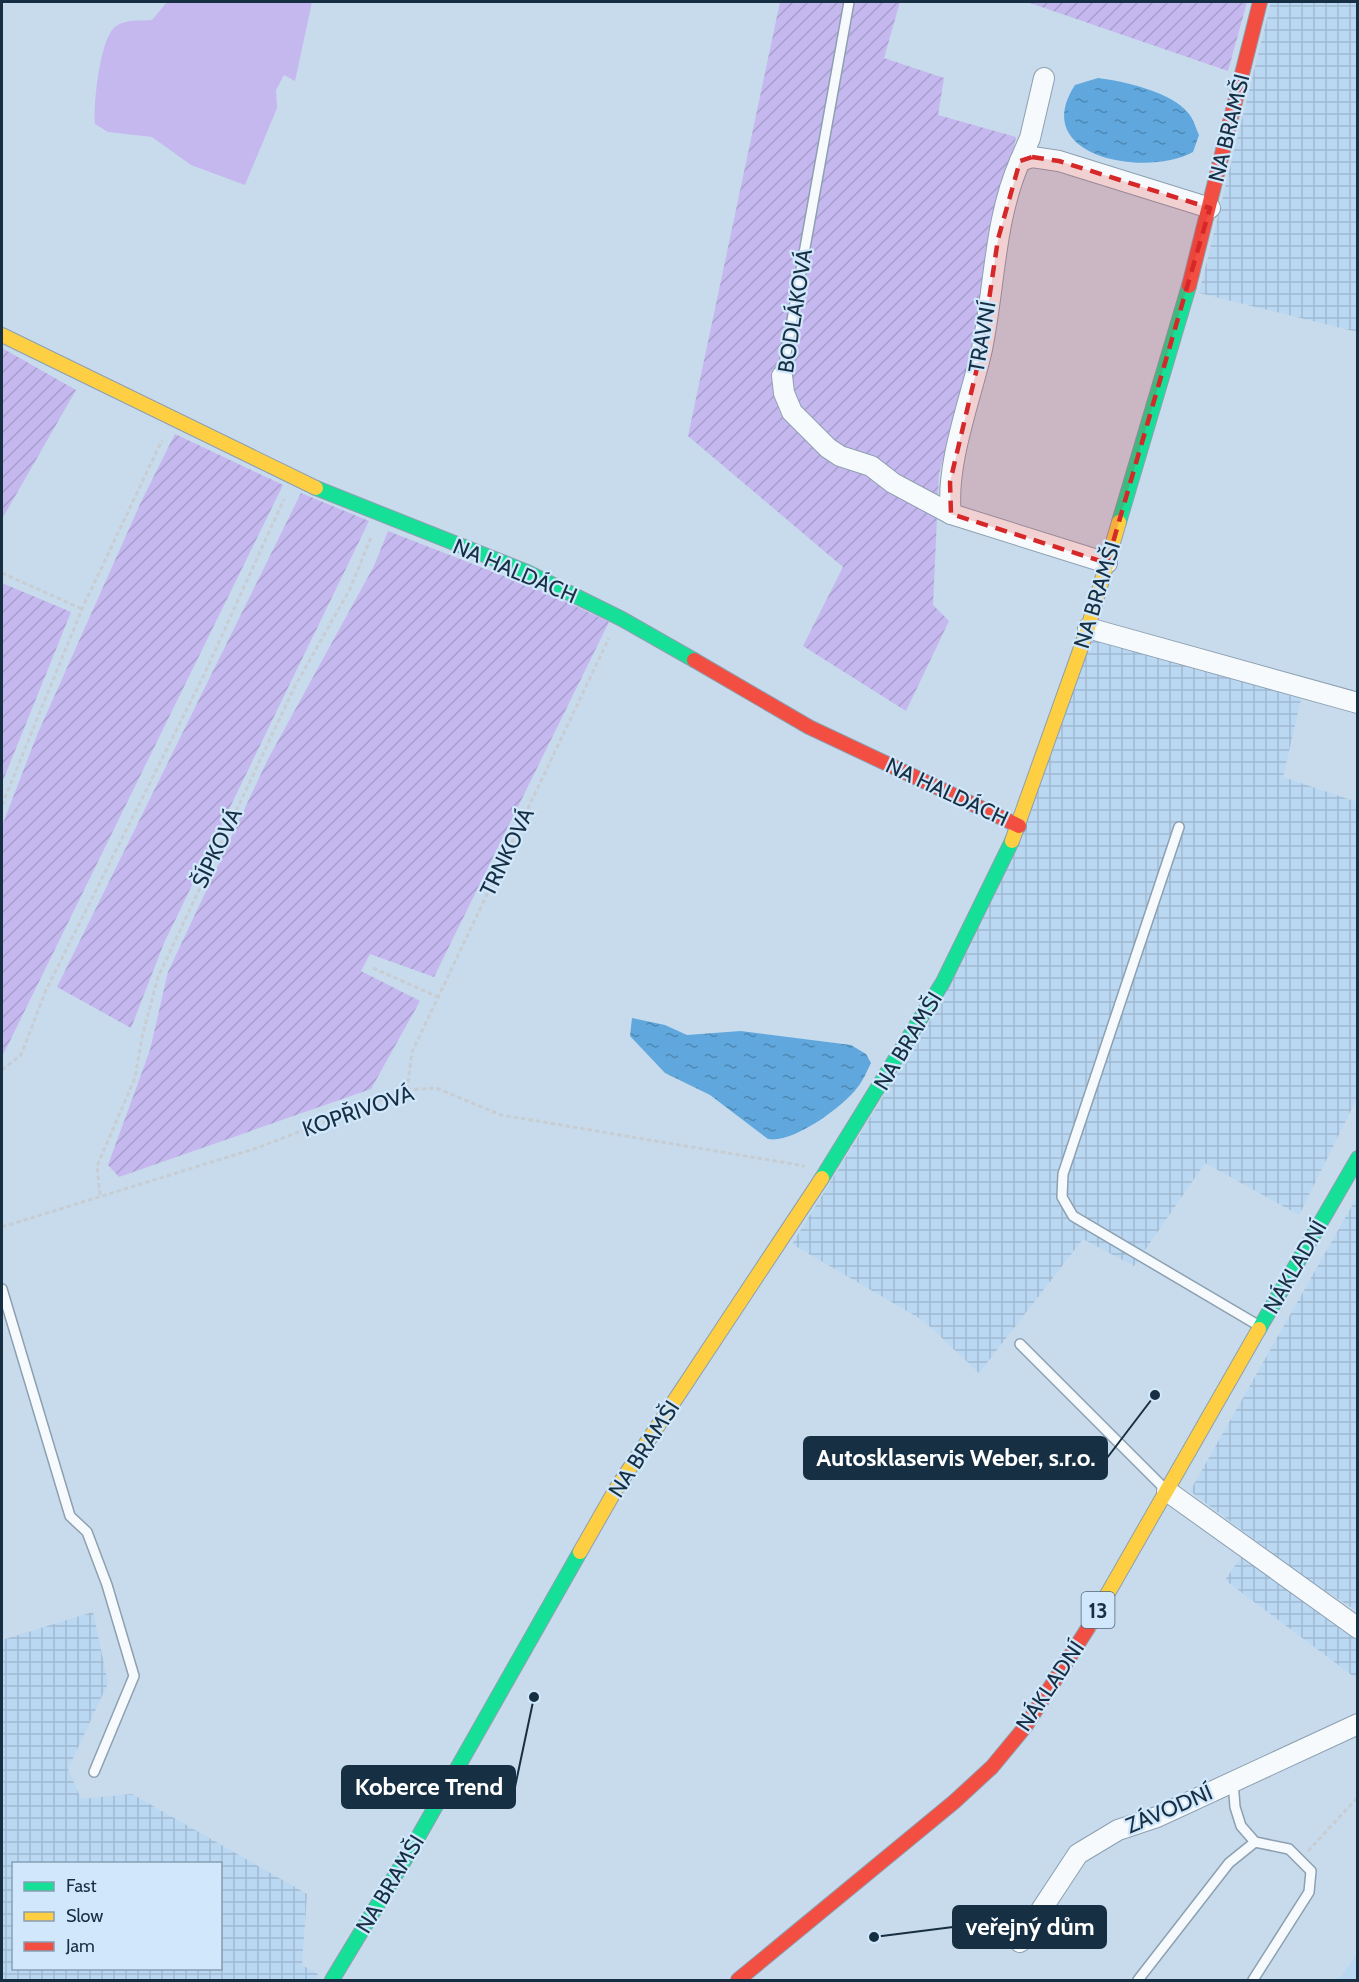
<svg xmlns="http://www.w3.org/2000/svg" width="1359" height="1982" font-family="Cabin,sans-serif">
<defs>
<pattern id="industrial-grid" width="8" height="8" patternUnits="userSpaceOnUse" patternTransform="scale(1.5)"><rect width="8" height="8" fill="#bad8f2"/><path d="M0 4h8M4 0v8" fill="none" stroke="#9fbad1"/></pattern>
<pattern id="garden-furrows" width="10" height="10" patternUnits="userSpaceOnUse" patternTransform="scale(1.5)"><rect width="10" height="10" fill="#c5b8ef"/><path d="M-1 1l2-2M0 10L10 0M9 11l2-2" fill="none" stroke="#a89ece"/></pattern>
<pattern id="water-ripples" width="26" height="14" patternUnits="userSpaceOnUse" patternTransform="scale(1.5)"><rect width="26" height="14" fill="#5fa7dc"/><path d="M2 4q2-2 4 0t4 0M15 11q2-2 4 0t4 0" fill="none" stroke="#4d88b4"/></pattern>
</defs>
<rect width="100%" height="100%" fill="#c8dbec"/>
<polygon fill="#bad8f2" points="1357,1954 1357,1980 1338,1980 1344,1972"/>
<g fill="url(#industrial-grid)" fill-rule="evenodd">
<polygon points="1271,2 1357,2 1357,332 1199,293"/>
<polygon points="1094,637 1301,699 1283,777 1357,802 1358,1096 1299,1215 1205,1163 1134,1266 1083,1239 979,1373 924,1321 792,1244 931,1019"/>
<polygon points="1357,1197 1357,1611 1305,1578 1190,1491"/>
<polygon points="1242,1556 1357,1640 1357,1679 1225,1580"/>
<path d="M93,1612l15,71 -40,86 13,30 51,-5 175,100 -5,71 16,9 -4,6h-312v-340zM14,1864h206v104h-206z"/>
</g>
<path fill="#c5b8ef" d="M167,2h145l-17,79 -11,-6 -8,15 1,18 -32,77 -54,-20 -39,-28 -44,-5 -13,-8c-2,-18 5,-88 21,-98 11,-7 24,-5 36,-6z"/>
<g fill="url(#garden-furrows)">
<polygon points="780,2 900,2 884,58 944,78 938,115 1016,137 972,353 939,474 933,605 949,621 906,711 803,646 843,567 688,436"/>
<polygon points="1027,2 1247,2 1228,71"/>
<polygon points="2,348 76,390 2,519"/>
<polygon points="175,434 283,485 2,1057 2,826 37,735 141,502"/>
<polygon points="301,493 369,521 164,943 131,1028 57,987"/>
<polygon points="388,531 550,594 609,622 434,977 370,954 361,971 420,1001 371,1089 119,1177 108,1165 150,1050 168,972 268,759 374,566"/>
<polygon points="2,583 71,612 2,783"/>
</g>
<g fill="url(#water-ripples)">
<path d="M1098,78c25,3 75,14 91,36 5,6 7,15 10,21l-6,17c-47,26 -165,5 -118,-67z"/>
<path d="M632,1018l33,7 22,10 54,-4 110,14 15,9 5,9c-4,8 -8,18 -14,25 -14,19 -65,56 -89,51l-58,-44 -45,-22 -35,-37z"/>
</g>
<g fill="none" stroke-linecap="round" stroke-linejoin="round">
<g stroke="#8ca0b1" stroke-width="12">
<g id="lane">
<polyline points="782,376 849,2"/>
<polyline points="1179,827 1063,1174 1062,1197 1073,1216 1256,1324"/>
<polyline points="2,1289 70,1516 87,1532 107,1585 134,1676 94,1772"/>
<polyline points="1020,1344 1163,1487"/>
<polyline points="1233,1781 1235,1807 1241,1826 1255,1842 1289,1849 1311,1871 1309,1892 1253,1980"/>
<polyline points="1138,1980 1229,1863 1255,1842"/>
</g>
</g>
<g stroke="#8ca0b1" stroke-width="22">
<g id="street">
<polyline points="1020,161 1030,138 1044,78"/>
<polyline points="782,376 784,393 792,412 828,448 840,456 871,466 893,483 951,514 1107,563"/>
<path d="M951,514c-6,-49 20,-116 31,-165 13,-63 12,-129 38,-188l12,-4 27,4 151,47"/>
<polyline points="1088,628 1358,703"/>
<polyline points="1167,1491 1358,1628"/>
<polyline points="1020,1942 1078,1854 1118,1830 1157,1817 1358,1724"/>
</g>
</g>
<g stroke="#8ca0b1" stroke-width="16">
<g id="fast">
<polyline points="316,488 527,572 622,619 694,660"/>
<polyline points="1119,522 1189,286"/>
<polyline points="822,1178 943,982 1012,841"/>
<polyline points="1259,1329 1358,1158"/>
<polyline points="332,1980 413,1846 580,1552"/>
</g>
</g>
<g stroke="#8ca0b1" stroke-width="16">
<g id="slow">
<polyline points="2,335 316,488"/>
<polyline points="1012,841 1088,628 1119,522"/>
<polyline points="580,1552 616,1489 822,1178"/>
<polyline points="1088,1628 1259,1329"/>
</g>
</g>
<g stroke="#8ca0b1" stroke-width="16">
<g id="jam">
<polyline points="1189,286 1260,2"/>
<polyline points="694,660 809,727 1019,826"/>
<polyline points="738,1980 954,1802 992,1767 1025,1727 1088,1628"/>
</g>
</g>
<g stroke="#c7cdd2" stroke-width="3" stroke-dasharray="4.5 3" stroke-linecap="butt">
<polyline points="2,573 82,609"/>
<polyline points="2,805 82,609 162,440"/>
<polyline points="373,968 438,997"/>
<polyline points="2,1070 21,1055 46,990 204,675 284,499"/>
<polyline points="407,1090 412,1052 609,638"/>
<polyline points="100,1195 97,1166 135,1078 142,1037 158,977 294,688 350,589 372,535"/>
<polyline points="2,1227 257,1148 407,1090 436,1088 501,1115 805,1166"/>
<polyline points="1308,1851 1358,1797"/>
</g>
<use href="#lane" stroke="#f7fafc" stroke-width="9"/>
<use href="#street" stroke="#f7fafc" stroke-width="20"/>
<use href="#fast" stroke="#16e098" stroke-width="14"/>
<use href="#slow" stroke="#ffcf43" stroke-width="14"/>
<use href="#jam" stroke="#f24e42" stroke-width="14"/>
</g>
<path fill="#d62828" fill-opacity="0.2" stroke="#d62828" stroke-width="4.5" stroke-dasharray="12 8" stroke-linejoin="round" d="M1032,157l27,4 151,47 -103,355 -156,-49 -1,-32 32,-135 16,-108 22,-78z"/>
<g text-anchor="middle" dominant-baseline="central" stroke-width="4.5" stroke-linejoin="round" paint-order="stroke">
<rect fill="#d1e8fc" stroke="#4f667a" stroke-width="1.5" x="1081.5" y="1592" width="33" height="36" rx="4.5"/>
<g font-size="21" font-weight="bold" fill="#172f42">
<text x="1098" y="1610">13</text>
</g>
<g font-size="22" fill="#172f42" stroke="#d1e8fc">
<text transform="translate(1229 128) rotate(-76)">NA BRAMŠI</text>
<text transform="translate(795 311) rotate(-81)">BODLÁKOVÁ</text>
<text transform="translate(982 337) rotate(-80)">TRAVNÍ</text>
<text transform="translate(515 571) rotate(23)">NA HALDÁCH</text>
<text transform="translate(1097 595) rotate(-73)">NA BRAMŠI</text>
<text transform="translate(947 792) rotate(25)">NA HALDÁCH</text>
<text transform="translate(217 848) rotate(-64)">ŠÍPKOVÁ</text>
<text transform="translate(507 852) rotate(-64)">TRNKOVÁ</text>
<text transform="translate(908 1041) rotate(-59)">NA BRAMŠI</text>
<text transform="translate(358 1111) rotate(-19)">KOPŘIVOVÁ</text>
<text transform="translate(1295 1267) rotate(-60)">NÁKLADNÍ</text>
<text transform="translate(644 1449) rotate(-57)">NA BRAMŠI</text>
<text transform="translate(1050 1686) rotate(-56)">NÁKLADNÍ</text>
<text transform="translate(1169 1809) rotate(-23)">ZÁVODNÍ</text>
<text transform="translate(390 1884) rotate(-59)">NA BRAMŠI</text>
</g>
</g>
<path fill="none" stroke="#172f42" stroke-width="2" d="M1155 1395L1107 1458M534 1697L515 1787M874 1937L953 1927"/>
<g fill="#172f42" stroke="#d1e8fc" stroke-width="2">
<circle cx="1155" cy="1395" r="6"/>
<circle cx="534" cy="1697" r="6"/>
<circle cx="874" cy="1937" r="6"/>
</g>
<g fill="#172f42" stroke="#172f42" stroke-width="2">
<rect x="804" y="1437" width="303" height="42" rx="6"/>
<rect x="342" y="1766" width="173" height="42" rx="6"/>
<rect x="953" y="1906" width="153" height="42" rx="6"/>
</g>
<g font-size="24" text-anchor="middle" font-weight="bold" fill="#fff">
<text x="956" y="1466">Autosklaservis Weber, s.r.o.</text>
<text x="429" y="1795">Koberce Trend</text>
<text x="1030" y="1935">veřejný dům</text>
</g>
<rect width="1359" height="1982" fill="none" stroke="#172f42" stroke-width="6"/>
<rect x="12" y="1862" width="210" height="108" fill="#d1e8fc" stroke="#879eb2" stroke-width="1.5"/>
<rect x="24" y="1882" width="30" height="9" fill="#16e098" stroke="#879eb2" stroke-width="1.5"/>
<text x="66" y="1892" font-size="18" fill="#172f42">Fast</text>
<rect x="24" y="1912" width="30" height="9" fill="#ffcf43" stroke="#879eb2" stroke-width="1.5"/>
<text x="66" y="1922" font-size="18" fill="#172f42">Slow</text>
<rect x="24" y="1942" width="30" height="9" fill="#f24e42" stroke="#879eb2" stroke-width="1.5"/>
<text x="66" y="1952" font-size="18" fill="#172f42">Jam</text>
</svg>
